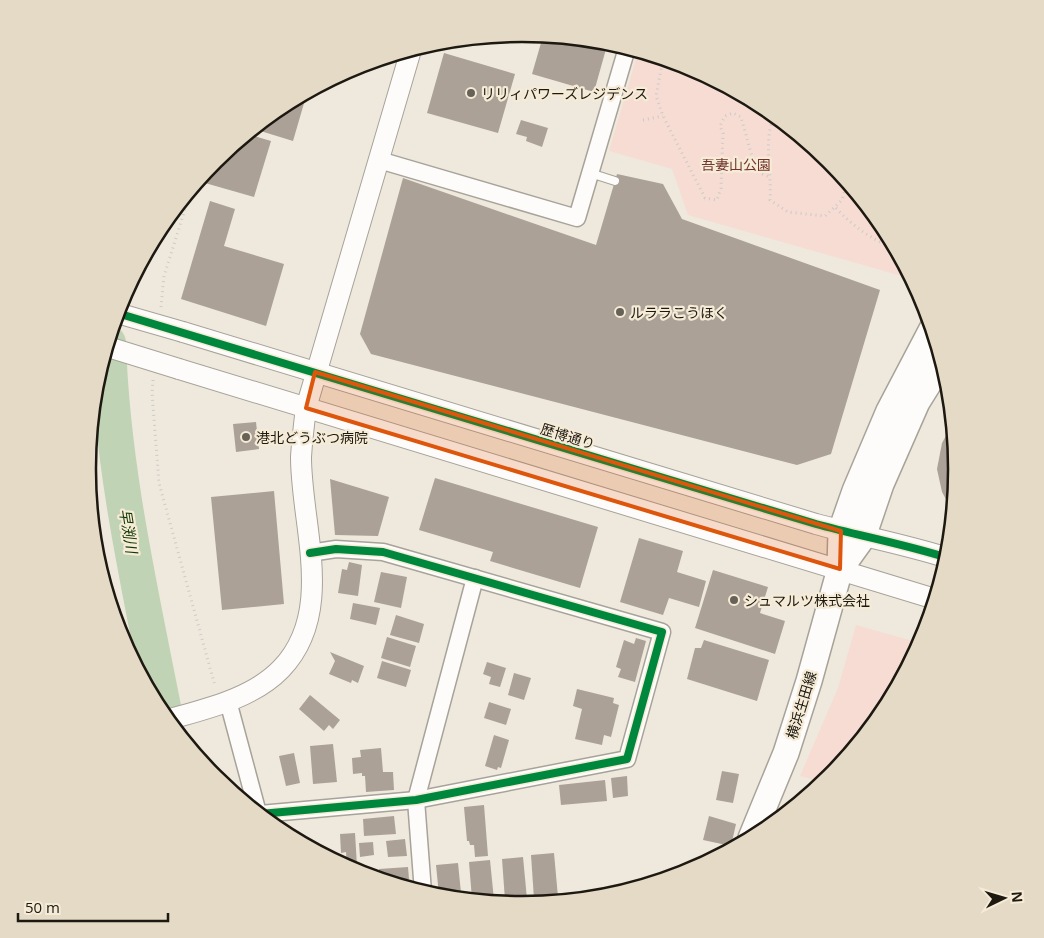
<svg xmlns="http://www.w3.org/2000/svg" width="1044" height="938" font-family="'Open Sans','Noto Sans JP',sans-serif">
<rect width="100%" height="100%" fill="#efe9dd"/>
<g fill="#f6dcd3">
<polygon points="638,52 689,67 764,107 830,161 884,227 912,279 688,215 672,169 609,151"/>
<polygon points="856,625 920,643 884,711 830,777 823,782 800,776 838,688"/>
</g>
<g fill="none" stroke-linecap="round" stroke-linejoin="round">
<path stroke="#c0d3b5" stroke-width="36" d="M108,343c4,126 33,251 57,374"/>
</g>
<g fill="#aba197">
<polygon points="543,36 589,40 588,43 606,49 594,92 532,74"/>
<polygon points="444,53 515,74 498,133 427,113"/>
<polygon points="307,93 293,141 254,129 280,107"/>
<polygon points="521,120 548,128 542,147 526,141 527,137 516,134"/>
<polygon points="247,134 271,141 254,197 205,183 210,166 214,161"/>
<polygon points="617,174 663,184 682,219 880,290 831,454 797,465 371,354 360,334 403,178 596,245"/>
<polygon points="210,201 235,209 224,246 284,264 266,326 181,299"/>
<polygon points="256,422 259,449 236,452 233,424"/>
<polygon points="953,423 957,469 953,512 942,492 937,469 942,443"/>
<polygon points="435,478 598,527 580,588 490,561 493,552 419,530"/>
<polygon points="330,479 389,497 378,536 335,535"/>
<polygon points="274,491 284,604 222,610 211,497"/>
<polygon points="639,538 683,551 677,572 706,581 699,607 669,598 663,615 620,602"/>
<polygon points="349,562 362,565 358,596 338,593 342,569 347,570"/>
<polygon points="713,570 768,587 760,613 785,621 775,654 695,628"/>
<polygon points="381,572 407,577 401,608 374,602"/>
<polygon points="353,603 380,608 376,625 350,619"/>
<polygon points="396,615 424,624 419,643 390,635"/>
<polygon points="387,637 416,646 410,667 381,658"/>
<polygon points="636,638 646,641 635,682 618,677 621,669 616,667 624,640 634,644"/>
<polygon points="704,640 769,660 757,701 687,679 695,648 701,648"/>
<polygon points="330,652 364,666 358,683 352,680 351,683 329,674 335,661"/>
<polygon points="382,661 411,670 406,687 377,678"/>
<polygon points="487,662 506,668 500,687 489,684 491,677 483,674"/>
<polygon points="514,673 531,678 524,700 508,695"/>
<polygon points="577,689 614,698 613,703 619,705 611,737 604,735 602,745 575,739 582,709 573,706"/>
<polygon points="310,695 340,720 333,729 329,725 324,731 299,709"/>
<polygon points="489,702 511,709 506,725 484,718"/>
<polygon points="494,735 509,740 501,768 498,767 497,770 485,766"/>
<polygon points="333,744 337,782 313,784 310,746"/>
<polygon points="381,748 383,772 393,772 394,790 366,792 365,776 362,776 362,773 353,774 352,758 361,757 360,750"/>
<polygon points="294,753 300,783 286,786 279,756"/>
<polygon points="722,771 739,774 733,803 716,800"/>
<polygon points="627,776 628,796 613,798 611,778"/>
<polygon points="605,780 607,801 561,805 559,785"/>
<polygon points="484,805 488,856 475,857 474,845 470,845 469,841 467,841 464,807"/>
<polygon points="394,816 396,834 364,836 363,819"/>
<polygon points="709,816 736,824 731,846 703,840"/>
<polygon points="355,833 357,866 347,866 346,852 341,853 340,834"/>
<polygon points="405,839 407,856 388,857 386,841"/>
<polygon points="373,842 374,855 360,857 359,843"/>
<polygon points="554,853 558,897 534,899 531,855"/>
<polygon points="523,857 527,899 505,900 502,859"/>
<polygon points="490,860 494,900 472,899 469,862"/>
<polygon points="458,863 461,893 439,895 436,865"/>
<polygon points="408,867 409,879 380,879 379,869"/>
<polygon points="375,871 375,877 361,873"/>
</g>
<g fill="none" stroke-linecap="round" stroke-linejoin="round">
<g stroke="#a7a399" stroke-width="10">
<polyline id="service" points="590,173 615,181"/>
</g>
<g stroke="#a7a399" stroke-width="19">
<g id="minor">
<polyline points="379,160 577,218 627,48"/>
<polyline points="228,701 258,813"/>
<polyline points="260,814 416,800 627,759 662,632 383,552 336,549 310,553"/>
<polyline points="423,892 416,800 475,578"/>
</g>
</g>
<g stroke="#a7a399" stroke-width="22">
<g id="tertiary">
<path d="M183,332l633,192c44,12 88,20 132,34"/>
<polyline points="179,369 935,599"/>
<path d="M167,720c38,-11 85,-21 114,-51 55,-57 20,-143 20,-212 1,-16 3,-33 5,-49l105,-358"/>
</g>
</g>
<g stroke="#a7a399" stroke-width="28">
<g id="primary">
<polyline points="840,569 863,537 881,484 917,402 942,362"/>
<polyline points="751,838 786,753 809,681 840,569 841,531 855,491 889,411 932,329"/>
</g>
</g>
<g stroke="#cccbc5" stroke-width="3" stroke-dasharray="1 4" stroke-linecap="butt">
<polyline points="663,59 656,96 663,116 705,198 717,200 721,188 723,133 720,126 725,116 733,113 741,117 756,171 771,178"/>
<path d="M774,115c-11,28 -2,57 -4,85l18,12 37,4 17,-16 5,-17"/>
<polyline points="643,120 663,116"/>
<path d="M836,208c17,18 34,31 58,40"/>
<polyline points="893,248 892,257 902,260"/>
<polyline points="161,307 164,276 191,190"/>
<polyline points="153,380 152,393 159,483 215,686"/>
</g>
<use href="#service" stroke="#fdfcfa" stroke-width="8"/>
<use href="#minor" stroke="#fdfcfa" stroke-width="16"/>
<use href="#tertiary" stroke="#fdfcfa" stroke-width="20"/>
<use href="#primary" stroke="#fdfcfa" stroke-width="25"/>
<g stroke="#a7a399" stroke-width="22" stroke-linecap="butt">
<g id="tertiary-bridge">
<polyline points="117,313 183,332"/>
<polyline points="108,347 179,369"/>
</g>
</g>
<use href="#tertiary-bridge" stroke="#fdfcfa" stroke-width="20"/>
<g stroke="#f6ebd6" stroke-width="11">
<g id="cycleway">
<path d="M117,313l699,211c44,12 88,20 132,34"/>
<polyline points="260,814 416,800 627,759 662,632 383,552 336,549 310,553"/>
</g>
</g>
<use href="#cycleway" stroke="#00873e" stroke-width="8"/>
</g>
<path fill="#de560c" fill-opacity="0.2" stroke="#de560c" stroke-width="4" stroke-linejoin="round" d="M315,372l526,159 -1,38 -534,-161z"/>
<g fill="#666258" stroke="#f6ebd6" stroke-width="2">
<circle cx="471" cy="93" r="5"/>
<circle cx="620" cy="312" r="5"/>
<circle cx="246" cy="437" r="5"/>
<circle cx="734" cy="600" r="5"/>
</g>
<g text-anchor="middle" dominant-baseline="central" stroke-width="4.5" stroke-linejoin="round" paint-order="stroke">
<g font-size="14" fill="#1d1911" stroke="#f6ebd6" text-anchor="start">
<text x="481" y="93">リリィパワーズレジデンス</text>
<text x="630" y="312">ルララこうほく</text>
<text x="256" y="437">港北どうぶつ病院</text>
<text x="744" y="600">シュマルツ株式会社</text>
</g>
<g font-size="14" fill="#72342d" stroke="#f6ebd6">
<text x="736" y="164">吾妻山公園</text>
</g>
<g font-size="14" fill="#1d1911" stroke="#f6ebd6">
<text transform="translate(568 436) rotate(17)">歴博通り</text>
<text transform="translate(801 705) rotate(-73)">横浜生田線</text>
</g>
<g font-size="15" font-style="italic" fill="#113905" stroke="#f6ebd6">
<text transform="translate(129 531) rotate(81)">早渕川</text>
</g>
</g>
<path d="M0 0H1044V938H0ZM522 42H522A426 426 0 0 1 948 468V470A426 426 0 0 1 522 896H522A426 426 0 0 1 96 470V468A426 426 0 0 1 522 42Z" fill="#e5dac6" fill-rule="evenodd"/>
<path fill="none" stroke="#1d1911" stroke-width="2.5" d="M522 42H522A426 426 0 0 1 948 468V470A426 426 0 0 1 522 896H522A426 426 0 0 1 96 470V468A426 426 0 0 1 522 42Z"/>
<g transform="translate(1004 898) rotate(85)" stroke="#f6ebd6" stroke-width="4" paint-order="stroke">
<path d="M0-4L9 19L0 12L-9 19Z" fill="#1d1911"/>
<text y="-8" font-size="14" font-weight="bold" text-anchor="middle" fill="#1d1911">N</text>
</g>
<path d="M18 913v8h150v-8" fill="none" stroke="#1d1911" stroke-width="2.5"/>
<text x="25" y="913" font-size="15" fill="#1d1911" stroke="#f6ebd6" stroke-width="4" paint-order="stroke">50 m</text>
</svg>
